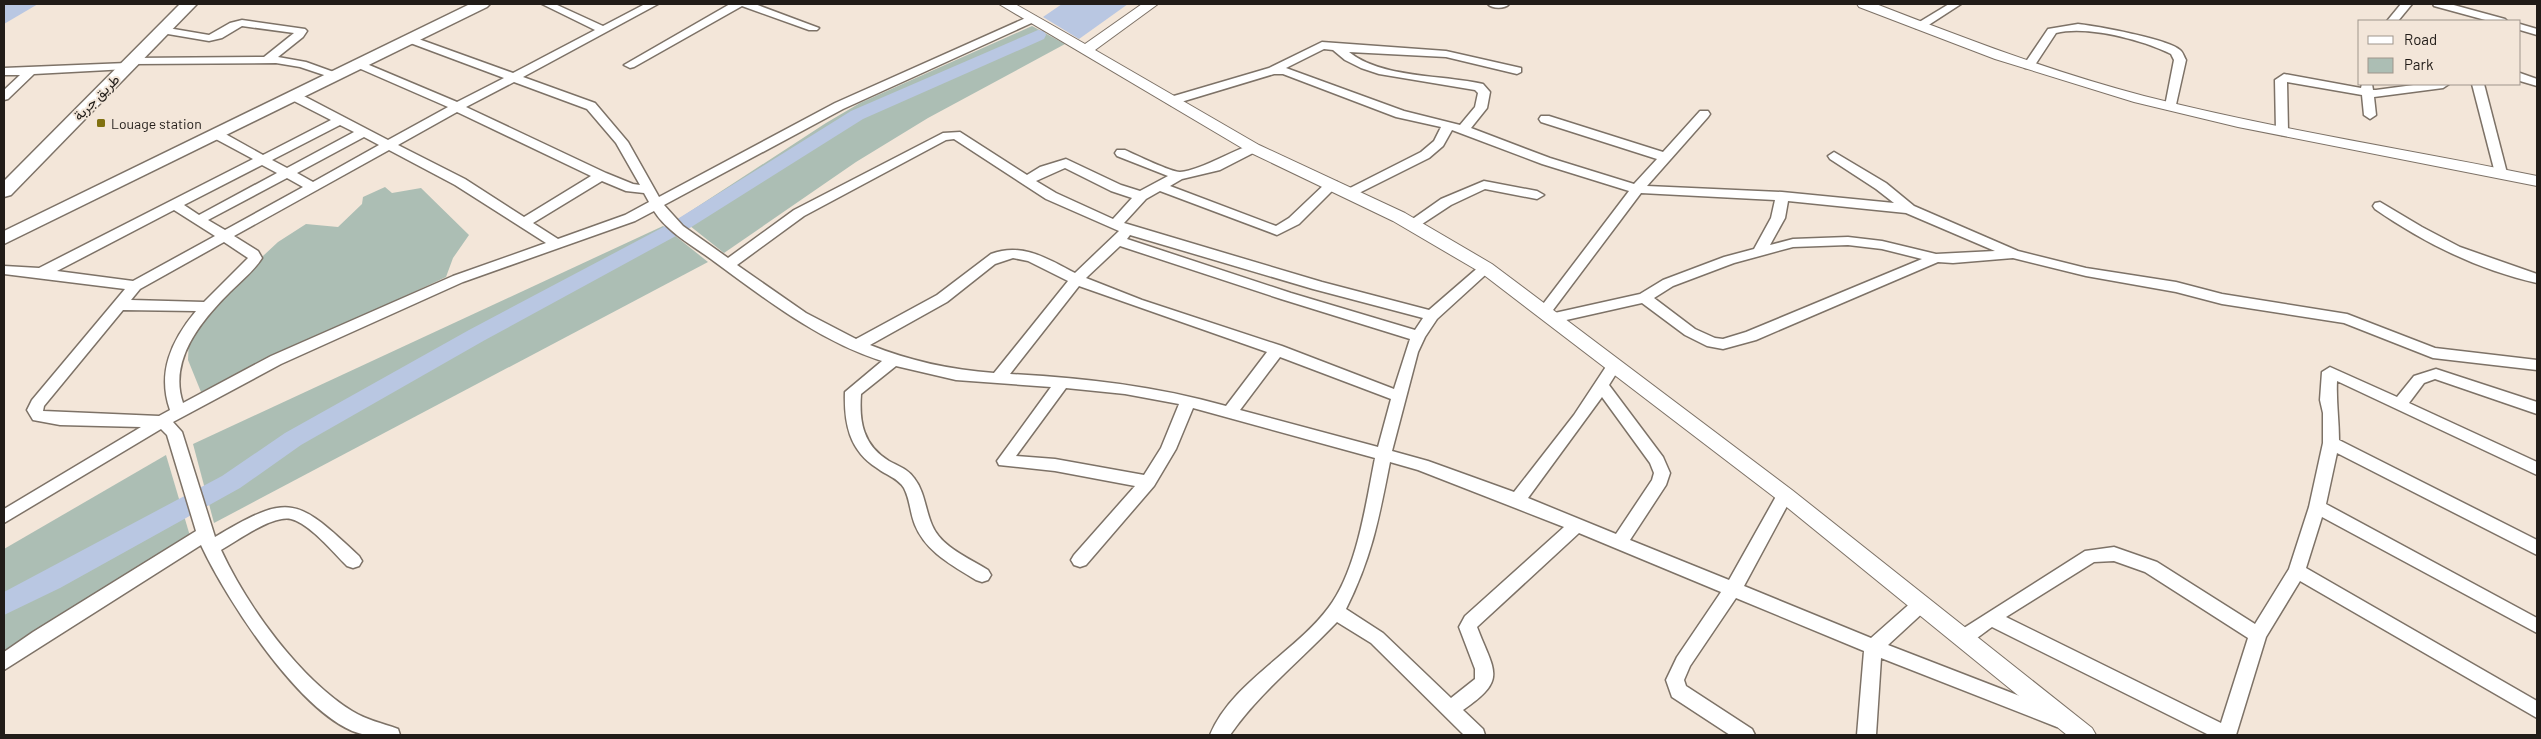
<svg xmlns="http://www.w3.org/2000/svg" width="2541" height="739" font-family="Barlow,Vazirmatn,sans-serif">
<rect width="100%" height="100%" fill="#f3e6d9"/>
<g fill="#acbeb4">
<polygon points="1032,26 1065,44 928,118 856,162 724,253 680,218 826,123 860,103"/>
<polygon points="385,187 392,193 421,188 469,235 453,258 446,277 201,392 188,360 189,338 249,269 278,242 306,224 338,227 362,204 363,197"/>
<polygon points="663,226 708,262 214,523 193,444"/>
<polygon points="166,455 190,536 4,651 4,549"/>
</g>
<g fill="#b9c7e2">
<polygon points="4,4 38,4 4,24"/>
<polygon points="1062,4 1128,4 1079,39 1043,17"/>
</g>
<g fill="none" stroke-linecap="round" stroke-linejoin="round">
<polygon fill="#b9c7e2" fill-rule="evenodd" points="1038,30 1044,31 1046,35 1044,39 863,119 685,231 485,340 301,445 240,488 60,588 4,615 4,592 222,476 285,433 469,330 671,223 851,111"/>
<g stroke="#7d7267" stroke-width="3">
<g id="minor">
<path d="M542,4h13l48,22 42,-22h13l-135,73 72,26 33,39 31,55 176,-94 193,-86h8v4l-193,88 -179,96 19,21 45,32 66,-48 149,-77 17,-1 67,43 13,-8 26,-8 55,26 19,6 28,-15 -51,-20 -2,-3 2,-3h8c11,5 46,22 55,22 22,-1 66,-30 77,-27l2,3 -2,3 -37,19 -38,9 -12,7 106,40 13,-8 38,-36h10l1,3 -39,39 -22,11 -117,-44 -14,8 -22,24 198,59 107,28 52,-45h10l2,3 -56,51 -12,18 -7,15 -26,99 36,10 86,31 60,-77 35,-53h10l2,4 -12,19 54,72 7,16 -4,12 -36,55 99,40 50,-89 6,-2 6,2 2,4 -49,91 127,52 43,-38 6,-2 6,2 3,5 -3,5 -38,35 176,68 2,6 -2,6 -7,2 -176,-69 -5,77h-19l7,-84 -128,-53 -46,68 -6,14 2,6 66,43 3,6h-25l-58,-38 -6,-17 11,-23 44,-65 -142,-59 -102,94c17,45 31,52 -14,83l20,19 2,6h-21l-93,-92 -34,-21c-36,38 -77,70 -107,113h-20c21,-52 86,-83 119,-128 28,-37 37,-104 46,-149l-182,-50 -17,41 -22,37 -68,79 -6,2 -6,-2 -3,-5 3,-5 61,-69 -80,-15 -56,-6 -2,-4 54,-74 -95,-7 -60,-14 -35,28c-2,28 2,51 28,67 9,5 19,8 25,17 11,14 11,31 18,47 9,22 37,33 56,45l3,5 -3,5 -6,2 -6,-2c-24,-15 -50,-28 -61,-55 -5,-12 -5,-26 -11,-37 -6,-10 -18,-13 -27,-20 -28,-18 -33,-45 -32,-76l37,-31c-63,-20 -115,-61 -167,-99 -21,-16 -47,-29 -61,-51l-19,10 -172,61 -182,82 -108,58 9,10 33,105c75,-45 82,-39 144,19l3,5 -3,5 -6,2 -6,-2c-13,-13 -38,-43 -56,-47 -19,-4 -54,22 -70,31 26,56 78,128 131,161 14,9 30,12 46,18l2,6c-11,0 -23,2 -34,0 -60,-10 -141,-138 -165,-190l-197,125v-18l29,-20 163,-101 -29,-96 -6,-6 -157,94v-14l137,-82 -81,-2 -27,-5 -6,-10 5,-10 93,-111 -121,-15v-8l35,2 214,-109 -41,-22 -2,-3 2,-3h8l43,24 68,-35 -41,-21v-6h8l90,47 60,-33 -94,-41v-4h8l95,40 47,-24 -99,-37v-4h8l100,36 82,-43zM514,82l73,27 29,34 24,42 -7,-1 -27,-11 -140,-66zM457,112l134,64 -67,41 -59,-38 -67,-34zM340,125l14,7 -67,36 -15,-8zM364,137l15,8 -66,37 -16,-9zM954,139l92,60 73,32 -44,42c-27,-14 -53,-31 -84,-19l-54,41 -81,44 -50,-26 -69,-48 67,-49 142,-76zM389,150l66,35 91,58 -93,33 -182,80 -88,47c-15,-43 19,-83 47,-111 11,-11 24,-21 32,-34l-4,-7 -24,-15zM262,165l15,8 -78,42 -15,-10zM1065,168l46,23 21,7 -19,21 -57,-26 -20,-12zM287,178l16,9 -78,43 -17,-10zM602,181l24,10 18,2 5,9 -24,13 -67,24 -25,-16zM174,210l41,26 -82,45 -76,-10zM1130,235l183,54 110,29 -8,12 -124,-37 -164,-54zM224,242l24,16 -44,44 -73,-2 9,-11zM1120,246l161,53 129,40 -16,50 -112,-43 -140,-46 -56,-22zM1013,258l15,3 40,20 -74,92c-43,-3 -84,-12 -124,-28l77,-43 48,-38zM1079,286l188,66 -41,54c-71,-20 -142,-28 -216,-32zM123,310l73,1c-25,30 -39,62 -26,99l-11,6 -116,-5 1,-5zM1280,357l111,42 -13,48 -138,-37zM1066,388l59,6 54,10 -18,44 -17,27 -89,-16 -39,-3zM1602,397l48,66 4,10 -2,7 -36,54 -88,-36zM1390,462l28,8 146,57 -99,89 -6,11 16,42v10l-24,19 -68,-65 -37,-24c26,-52 33,-91 44,-147z"/>
<polygon points="730,4 755,4 819,28 817,30 809,30 742,6 634,67 630,68 624,65"/>
<path d="M1488,4h21c-4,5 -17,5 -21,0z"/>
<polygon points="1949,4 1961,4 1924,28 1916,28 1916,24"/>
<polygon points="2401,4 2412,4 2398,21 2387,21"/>
<polygon points="2433,4 2450,4 2505,19 2507,21 2489,21 2434,6"/>
<polygon points="242,20 305,29 307,31 303,37 278,57 306,62 342,75 336,79 300,67 276,63 132,64 131,68 127,69 34,74 8,99 4,100 4,90 20,75 4,75 4,68 127,63 128,59 132,58 264,57 294,33 242,26 222,38 209,41 162,33 156,30 162,27 209,35 230,23"/>
<path d="M2078,24c18,2 91,15 102,26 3,2 4,7 6,10l-11,49h-8l-2,-3 9,-46 -3,-6c-28,-14 -84,-29 -115,-21l-23,35h-8l-2,-2 25,-37z"/>
<polygon points="2520,24 2537,29 2537,35 2520,30"/>
<path d="M1322,42l124,9 75,17v4l-4,2 -71,-17 -97,-5c31,26 95,23 134,32l7,8 -3,16 -16,20 79,30 84,26 23,-25 -116,-37 -2,-3 2,-3h8l114,36 37,-41h8l2,3 -2,3 -61,69 135,6 112,11 -18,-14 -46,-30 -2,-3 6,-4 52,31 28,23 104,45 68,17 90,14 46,12 125,20 88,34 102,12v10l-104,-12 -89,-35 -122,-19 -46,-12 -90,-16 -73,-18 -60,5 -15,-1 -182,78 -33,9 -16,-3 -22,-11 -43,-32 -89,20 -5,-2 -1,-5 -8,-1 -2,-3 92,-121 -87,-27 -90,-34 -9,16 -14,12 -78,39 -5,-1 -2,-3 2,-3 75,-38 13,-11 7,-14 -45,-10 -113,-43h-9l-103,31 -6,-4 2,-3 102,-30zM1324,49l9,1 12,10 16,8 18,6 96,16 3,3 -3,14 -15,18 -56,-14 -118,-43zM1641,193l134,7 -4,18 -17,31 -30,8 -61,23 -23,14 -90,20zM1788,201l118,12 89,38 -59,3 -54,-13 -34,-4 -55,2 -23,6 15,-27zM1848,245l34,4 40,10 -176,73 -23,7 -8,-1 -20,-9 -41,-31 19,-12 61,-23 59,-16z"/>
<polygon points="2520,73 2537,79 2537,86 2520,81"/>
<polygon points="2284,74 2361,88 2362,84 2372,84 2373,90 2376,90 2421,84 2449,84 2443,88 2374,97 2376,115 2370,119 2364,115 2362,95 2287,82 2288,131 2282,135 2276,131 2275,80"/>
<polygon points="2472,84 2484,84 2507,173 2506,176 2496,176 2495,173"/>
<polygon points="1484,181 1537,191 1544,195 1537,199 1485,189 1451,205 1416,228 1411,229 1404,225 1441,199"/>
<path d="M2380,202l42,25 38,20 77,27v9c-58,-13 -113,-40 -162,-74l-2,-3 2,-3z"/>
<path d="M2330,367l67,30 17,-21 22,-7 101,33v12l-102,-35 -11,4 -15,20 128,59v13l-200,-94c-1,20 2,39 2,59l198,100v15l-200,-102 -11,51 211,114v15l-215,-116 -16,51 231,133v17l-237,-137 -34,56 -30,98h-27l-217,-108c-11,7 -23,21 -36,16l-3,-5 3,-5 129,-82 29,-4 43,15 98,62 34,-55 20,-62 14,-64v-30l-3,-13 2,-28zM2114,561l31,11 103,66 -27,85 -215,-106 88,-55z"/>
</g>
</g>
<g stroke="#7d7267" stroke-width="2">
<g id="tertiary">
<polygon points="999,4 1015,4 1085,44 1142,4 1158,4 1095,50 1259,145 1405,213 1492,264 1792,490 2092,728 2096,735 2067,735 1778,500 1480,272 1393,221 1247,151"/>
<path d="M1857,4h19c88,34 176,68 268,92 129,33 262,53 393,80v10l-299,-59 -104,-25 -139,-43 -136,-52z"/>
</g>
</g>
<g stroke="#7d7267" stroke-width="3">
<g id="secondary">
<polygon points="180,4 197,4 11,195 4,197 4,181"/>
<polygon points="470,4 490,4 487,7 4,244 4,231"/>
</g>
</g>
<use href="#minor" fill="#fff" fill-rule="evenodd"/>
<use href="#tertiary" fill="#fff" fill-rule="evenodd"/>
<use href="#secondary" fill="#fff" fill-rule="evenodd"/>
</g>
<rect fill="#807110" stroke="#f3e6d9" stroke-width="2" x="96" y="118" width="10" height="10" rx="2.5"/>
<g text-anchor="middle" dominant-baseline="central" stroke-width="4" stroke-linejoin="round" paint-order="stroke">
<g font-size="14" fill="#211c18" stroke="#f3e6d9">
<text transform="translate(96 97) rotate(-45)">طريق جربة</text>
</g>
<g font-size="14" fill="#211c18" stroke="#f3e6d9" text-anchor="start">
<text x="111" y="123">Louage station</text>
</g>
</g>
<rect width="2541" height="739" fill="none" stroke="#211c18" stroke-width="10"/>
<rect x="2358" y="20" width="162" height="65" fill="#f3e6d9" stroke="#9f958c"/>
<rect x="2368" y="36" width="25" height="8" fill="#ffffff" stroke="#9f958c"/>
<text x="2404" y="45" font-size="15" fill="#211c18">Road</text>
<rect x="2368" y="58" width="25" height="15" fill="#acbeb4" stroke="#9f958c"/>
<text x="2404" y="70" font-size="15" fill="#211c18">Park</text>
</svg>
